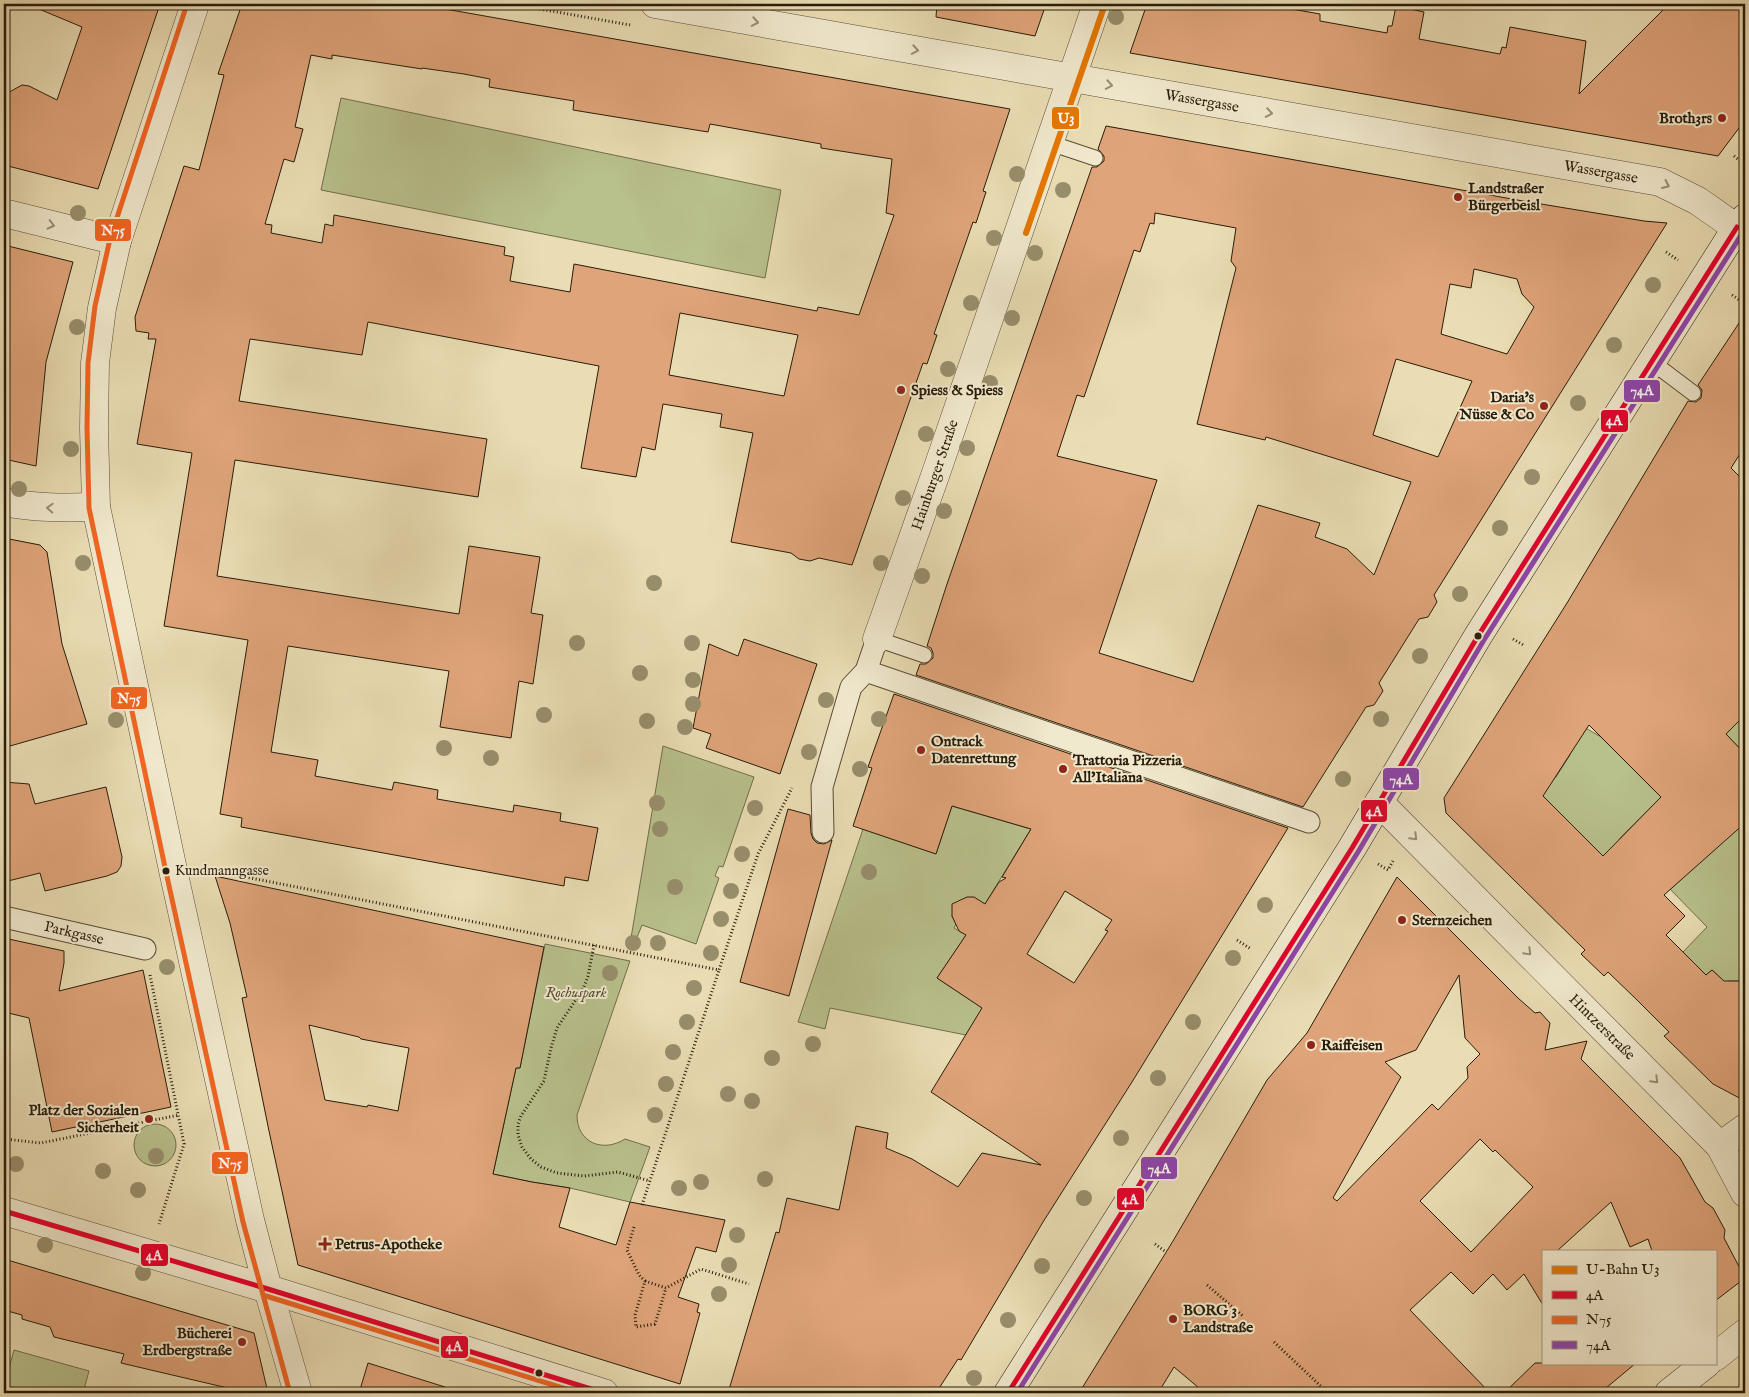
<svg xmlns="http://www.w3.org/2000/svg" width="1749" height="1397" font-family="'IM FELL English',serif">
<rect width="100%" height="100%" fill="#eaddb4"/>
<filter id="stains"><feTurbulence type="fractalNoise" baseFrequency=".004" numOctaves="4"/><feColorMatrix values="0 0 0 0 .2 0 0 0 0 .09 0 0 0 0 .02 0 0 0 .5 -.17"/></filter>
<radialGradient id="worn" r=".72"><stop offset=".6" stop-color="#630" stop-opacity="0"/><stop offset="1" stop-color="#630" stop-opacity=".3"/></radialGradient>
<g fill="#b8c08c" stroke="#706e4b">
<polygon points="341,98 781,190 765,278 321,190"/>
<polygon points="1745,715 1745,754 1726,734"/>
<polygon points="1584,727 1601,737 1661,797 1620,838 1604,870 1532,799 1548,773 1556,777 1570,755 1569,751"/>
<polygon points="663,746 754,777 723,867 719,866 715,876 719,878 696,944 642,925 636,940 631,938"/>
<polygon points="952,806 1031,829 985,904 972,897 970,900 955,903 952,916 956,924 954,928 966,935 937,978 1037,1044 1043,1076 966,1035 830,1008 825,1029 798,1022 863,829 936,854"/>
<polygon points="1742,825 1745,829 1745,899 1743,902 1745,905 1745,985 1741,981 1728,981 1726,983 1712,970 1706,975 1683,952 1707,927 1670,889"/>
<path d="M545,944l85,17 -53,154c0,28 26,38 48,24l25,8 -20,55 -60,-14 -38,-6 -39,-8 23,-106h4z"/>
<circle cx="155" cy="1145" r="21"/>
<polygon points="14,1350 89,1371 83,1393 4,1393 4,1386"/>
</g>
<g fill="#dfa479" stroke="#291c0a" fill-rule="evenodd">
<polygon points="27,4 160,4 98,189 4,165 4,95 22,85 29,86 57,100 82,27"/>
<path d="M242,4h175l593,105 -27,82 3,1 -10,31 -3,-1 -39,112 3,1 -10,29 -4,-1 -71,202 -33,-7 -9,3 -11,-2 -8,-6 -60,-11 22,-109 -33,-6 2,-13 -59,-10 -8,46 -13,-3 -6,30 -55,-9 18,-102 -231,-44 -6,33 -112,-16 -11,62 248,38 -9,58 -243,-37 -18,116 242,38 10,-68 71,11 -9,56 12,2 -10,69 -14,-3 -8,57 -71,-11 9,-56 -161,-25 -17,106 47,8 -3,16 77,14 2,-8 44,8 -1,9 76,13 1,-7 47,8 -1,8 38,7 -10,53 -23,-4 -1,9 -153,-28 -170,-31 1,-9 -22,-4 28,-174 -84,-14 28,-173 -55,-9 19,-105h-8l1,-6 -13,-2 -1,-14 49,-151 15,4 25,-95 -6,-1zM311,55l21,4v-4l90,14v-1l42,6 26,5 -1,8 85,14 -1,9 135,22 2,-8 111,20v4l71,11 -6,54 8,2 -35,100 -41,-8 -1,4 -243,-47 -4,28 -60,-11 4,-24 -10,-2 1,-8 -171,-32 -1,11 -8,-2 -3,19 -51,-10 1,-8 -7,-1 19,-65 10,3 9,-33 -8,-2zM680,313l118,22 -14,61 -115,-21z"/>
<polygon points="937,4 1046,4 1035,36 936,17"/>
<polygon points="1147,4 1263,4 1320,14 1320,21 1387,33 1388,26 1392,26 1396,6 1424,12 1419,39 1500,54 1502,47 1506,48 1510,27 1586,41 1579,94 1669,4 1745,4 1745,120 1718,156 1130,53"/>
<path d="M1106,126l417,75 121,20 23,2 -233,372 3,7 -9,15 -9,2 -40,64 4,8 -9,14 -8,2 -63,100 -387,-132 4,-11h6l7,-6v-5l-2,-5 -4,-2 20,-62 145,-417h5l7,-6v-5l-6,-7zM1155,213l81,15 -5,33 5,7 -39,156 68,16 1,-3 145,45 -37,93 -27,-26 -32,-12 5,-14 -62,-18 -65,177 -94,-29 58,-173 -100,-24 20,-61 7,2 50,-147 6,2 10,-29 4,1zM1474,269l43,10 5,15 12,13 -27,47 -66,-20 9,-50 21,4zM1396,359l76,22 -34,76 -65,-22z"/>
<polygon points="4,245 73,262 46,362 36,466 4,459"/>
<path d="M1745,314v132l-14,22 14,14v233l-19,19 19,20v69l-81,72 21,21 -19,19 40,40 6,-5 12,11h21v120l-32,-17 -49,-48 5,-4 -33,-33 -28,-27 -4,4 -23,-22 4,-4 -139,-137 -2,-15 123,-195 121,-202 8,1 5,-4 1,-8 -4,-5zM1589,725l72,72 -58,59 -60,-60z"/>
<polygon points="4,538 40,545 47,552 62,644 87,724 10,746 4,723"/>
<polygon points="744,639 817,664 780,774 706,748 711,734 693,728 709,644 738,656"/>
<path d="M894,694l394,134 -156,254 -89,140 -82,138 -3,-1 -22,34h-208l48,-161 3,1 8,-35 52,12 17,-84 32,7 -2,15 26,11 46,28 24,-34 59,12 -110,-73 51,-84 -45,-30 29,-43 -7,-4 -7,-15v-12l15,-7h7l11,7 14,-22 7,-4 -4,-1 29,-48 -79,-23 -16,48 -83,-28 19,-58 -4,-1zM1065,891l47,29 -7,10 3,1 -34,52 -47,-29z"/>
<polygon points="4,782 29,784 35,804 106,787 122,857 121,866 117,872 107,876 45,891 40,873 4,882"/>
<polygon points="788,809 810,815 811,833 813,839 817,843 824,844 832,840 789,996 740,982"/>
<path d="M215,876l329,71 -24,121h-4l-23,106 39,8 38,6 -11,39 57,18 14,-43 95,18 -9,32 -20,-5 -18,50 21,7 -2,8 3,1 -20,71 -382,-119 -29,-134 -27,-133 5,-1 -17,-74zM309,1025l50,12 2,2 48,9 -11,63 -30,-6 -1,2 -42,-7z"/>
<path d="M1397,877l121,121 17,15 5,-1 10,11 -5,27 42,-9 -6,18 99,99 25,44 8,6 12,22 -1,8 21,40 -30,23v-50h-63l-4,-12 -18,8 -19,-45 -54,49h-14v54l-19,-31 -17,16 -14,-16 -20,20 -22,-22 -41,38 80,83h-285l-31,-26 -16,26h-79l94,-152 94,-161 40,-47zM1459,975l6,63 15,16 -13,13 1,11 -30,32 -6,-6 -95,97 -4,-3 68,-121 -16,-15 31,-12zM1480,1139l13,13 2,-2 38,37 -62,65 -51,-51z"/>
<polygon points="4,938 64,951 64,963 59,991 143,970 171,1107 52,1132 29,1018 4,1012"/>
<polygon points="4,1259 254,1333 268,1393 249,1393 121,1363 124,1354 54,1337 50,1327 22,1319 22,1315 4,1310"/>
<polygon points="368,1363 445,1387 444,1393 359,1393"/>
<polygon points="1535,1363 1636,1363 1600,1393 1504,1393"/>
</g>
<g fill="none" stroke-linecap="round" stroke-linejoin="round">
<g stroke="#594c34" stroke-width="17">
<g id="service">
<polyline points="1050,143 1095,158"/>
<polyline points="1652,362 1693,393"/>
<polyline points="877,639 924,655"/>
</g>
</g>
<g stroke="#594c34" stroke-width="23">
<g id="pedestrian">
<polyline points="866,671 1309,822"/>
<polyline points="823,832 822,787 851,687 866,671 877,639"/>
<polyline points="4,917 145,949"/>
</g>
</g>
<g stroke="#594c34" stroke-width="29">
<g id="minor">
<polyline points="4,213 117,241"/>
<path d="M4,502c31,6 60,6 92,5"/>
<polyline points="877,639 936,473 1097,4"/>
<polyline points="1379,802 1720,1146 1745,1193"/>
<polyline points="1720,1146 1745,1128"/>
<polyline points="268,1289 298,1393"/>
<polyline points="1715,1357 1745,1333"/>
<polyline points="1669,1393 1707,1363"/>
</g>
</g>
<g stroke="#594c34" stroke-width="29">
<g id="tertiary">
<polyline points="195,4 117,241 102,308 95,363 94,428 96,507 173,870 250,1220 268,1289"/>
<polyline points="655,4 1660,182 1698,201 1745,234"/>
<polyline points="4,1211 268,1289 604,1393"/>
</g>
</g>
<g stroke="#291c0a" stroke-width="29">
<polyline id="secondary" points="1008,1393 1352,848 1478,636 1737,227 1745,218"/>
</g>
<g stroke="#291c0a" stroke-width="3" stroke-dasharray="1 2.5" stroke-linecap="butt">
<polyline points="512,4 630,25"/>
<polyline points="1734,156 1745,165"/>
<polyline points="1666,252 1678,260"/>
<polyline points="1732,295 1744,303"/>
<polyline points="1513,639 1525,646"/>
<polyline points="1378,864 1388,870 1393,861"/>
<polyline points="204,870 210,870 719,970 758,854 792,788"/>
<polyline points="1237,940 1251,949"/>
<polyline points="594,945 588,976 583,989 557,1028 551,1048 544,1081 521,1116 518,1124 518,1135 522,1147 531,1159 541,1167 557,1173 584,1176 618,1172 650,1181"/>
<polyline points="150,975 184,1144 159,1224"/>
<polyline points="4,1139 41,1143 179,1115"/>
<polyline points="642,1205 719,970"/>
<polyline points="634,1227 627,1250 639,1275 645,1281 635,1315 636,1327 655,1324 666,1288"/>
<polyline points="1155,1244 1166,1252"/>
<polyline points="645,1281 666,1288 701,1269 749,1284"/>
<polyline points="1207,1285 1243,1316"/>
<polyline points="1274,1342 1328,1393"/>
</g>
<use href="#service" stroke="#f1e9ce" stroke-width="15"/>
<use href="#pedestrian" stroke="#f1e9ce" stroke-width="21"/>
<use href="#minor" stroke="#f1e9ce" stroke-width="28"/>
<use href="#tertiary" stroke="#f1e9ce" stroke-width="28"/>
<use href="#secondary" stroke="#f1e9ce" stroke-width="28"/>
<g stroke="#f1e9ce" stroke-width="9">
<g id="bus-1">
<polyline points="4,1211 268,1289 604,1393"/>
<polyline points="1008,1393 1352,848 1478,636 1737,227"/>
</g>
</g>
<g stroke="#f1e9ce" stroke-width="9">
<g id="bus-2">
<polyline points="187,4 110,239 95,306 88,363 87,428 89,508 166,872 243,1222 290,1393"/>
<polyline points="266,1296 579,1393"/>
</g>
</g>
<g stroke="#f1e9ce" stroke-width="9">
<polyline id="bus-3" points="1017,1393 1358,852 1484,640 1745,229"/>
</g>
<use href="#bus-1" stroke="#e4002b" stroke-width="5"/>
<use href="#bus-2" stroke="#f26522" stroke-width="5"/>
<use href="#bus-3" stroke="#8e44ad" stroke-width="5"/>
<g stroke="#f1e9ce" stroke-width="10">
<polyline id="metro-1" points="1026,233 1105,4"/>
</g>
<use href="#metro-1" stroke="#e57700" stroke-width="6"/>
</g>
<g fill="#988e6c">
<circle cx="1116" cy="17" r="8"/>
<circle cx="1017" cy="174" r="8"/>
<circle cx="1063" cy="190" r="8"/>
<circle cx="78" cy="213" r="8"/>
<circle cx="994" cy="238" r="8"/>
<circle cx="1035" cy="253" r="8"/>
<circle cx="1653" cy="285" r="8"/>
<circle cx="971" cy="303" r="8"/>
<circle cx="1012" cy="318" r="8"/>
<circle cx="77" cy="327" r="8"/>
<circle cx="1614" cy="345" r="8"/>
<circle cx="948" cy="369" r="8"/>
<circle cx="990" cy="383" r="8"/>
<circle cx="1578" cy="403" r="8"/>
<circle cx="926" cy="434" r="8"/>
<circle cx="967" cy="448" r="8"/>
<circle cx="71" cy="449" r="8"/>
<circle cx="1532" cy="477" r="8"/>
<circle cx="19" cy="489" r="8"/>
<circle cx="903" cy="498" r="8"/>
<circle cx="944" cy="511" r="8"/>
<circle cx="1500" cy="528" r="8"/>
<circle cx="83" cy="563" r="8"/>
<circle cx="881" cy="563" r="8"/>
<circle cx="922" cy="576" r="8"/>
<circle cx="654" cy="583" r="8"/>
<circle cx="1460" cy="594" r="8"/>
<circle cx="577" cy="643" r="8"/>
<circle cx="692" cy="643" r="8"/>
<circle cx="1420" cy="656" r="8"/>
<circle cx="640" cy="673" r="8"/>
<circle cx="693" cy="680" r="8"/>
<circle cx="826" cy="700" r="8"/>
<circle cx="693" cy="704" r="8"/>
<circle cx="544" cy="715" r="8"/>
<circle cx="879" cy="719" r="8"/>
<circle cx="1381" cy="719" r="8"/>
<circle cx="116" cy="720" r="8"/>
<circle cx="647" cy="721" r="8"/>
<circle cx="685" cy="727" r="8"/>
<circle cx="444" cy="748" r="8"/>
<circle cx="809" cy="752" r="8"/>
<circle cx="491" cy="758" r="8"/>
<circle cx="860" cy="769" r="8"/>
<circle cx="1343" cy="779" r="8"/>
<circle cx="657" cy="803" r="8"/>
<circle cx="755" cy="808" r="8"/>
<circle cx="660" cy="829" r="8"/>
<circle cx="742" cy="854" r="8"/>
<circle cx="869" cy="872" r="8"/>
<circle cx="675" cy="887" r="8"/>
<circle cx="731" cy="891" r="8"/>
<circle cx="1265" cy="905" r="8"/>
<circle cx="721" cy="919" r="8"/>
<circle cx="633" cy="943" r="8"/>
<circle cx="658" cy="943" r="8"/>
<circle cx="711" cy="953" r="8"/>
<circle cx="1233" cy="958" r="8"/>
<circle cx="167" cy="967" r="8"/>
<circle cx="610" cy="973" r="8"/>
<circle cx="694" cy="988" r="8"/>
<circle cx="687" cy="1022" r="8"/>
<circle cx="1193" cy="1022" r="8"/>
<circle cx="813" cy="1044" r="8"/>
<circle cx="673" cy="1052" r="8"/>
<circle cx="772" cy="1058" r="8"/>
<circle cx="1158" cy="1078" r="8"/>
<circle cx="666" cy="1084" r="8"/>
<circle cx="728" cy="1094" r="8"/>
<circle cx="752" cy="1101" r="8"/>
<circle cx="655" cy="1115" r="8"/>
<circle cx="1121" cy="1138" r="8"/>
<circle cx="156" cy="1156" r="8"/>
<circle cx="16" cy="1164" r="8"/>
<circle cx="103" cy="1171" r="8"/>
<circle cx="765" cy="1179" r="8"/>
<circle cx="701" cy="1182" r="8"/>
<circle cx="679" cy="1188" r="8"/>
<circle cx="138" cy="1190" r="8"/>
<circle cx="1084" cy="1198" r="8"/>
<circle cx="737" cy="1235" r="8"/>
<circle cx="45" cy="1245" r="8"/>
<circle cx="729" cy="1265" r="8"/>
<circle cx="1042" cy="1266" r="8"/>
<circle cx="143" cy="1273" r="8"/>
<circle cx="719" cy="1294" r="8"/>
<circle cx="1008" cy="1320" r="8"/>
<circle cx="974" cy="1378" r="8"/>
</g>
<defs><path id="oneway-chevron" d="M-2-3.5L2.5 0L-2 3.5" fill="none" stroke-width="1.6" stroke-linecap="round" stroke-linejoin="round" transform="scale(1.25)"/></defs>
<g stroke="#978d76">
<use href="#oneway-chevron" transform="translate(755 22) rotate(10)"/>
<use href="#oneway-chevron" transform="translate(915 50) rotate(10)"/>
<use href="#oneway-chevron" transform="translate(1109 85) rotate(10)"/>
<use href="#oneway-chevron" transform="translate(1269 113) rotate(10)"/>
<use href="#oneway-chevron" transform="translate(1666 185) rotate(24)"/>
<use href="#oneway-chevron" transform="translate(51 225) rotate(14)"/>
<use href="#oneway-chevron" transform="translate(50 508) rotate(-177)"/>
<use href="#oneway-chevron" transform="translate(1414 837) rotate(45)"/>
<use href="#oneway-chevron" transform="translate(1528 952) rotate(45)"/>
<use href="#oneway-chevron" transform="translate(1655 1080) rotate(45)"/>
</g>
<g fill="#8f2418" stroke="#f1e9ce" stroke-width="2">
<circle cx="1722" cy="118" r="5"/>
<circle cx="1458" cy="197" r="5"/>
<circle cx="901" cy="390" r="5"/>
<circle cx="1544" cy="406" r="5"/>
<circle cx="921" cy="750" r="5"/>
<circle cx="1063" cy="769" r="5"/>
<circle cx="1402" cy="920" r="5"/>
<circle cx="1311" cy="1045" r="5"/>
<circle cx="149" cy="1119" r="5"/>
<path d="M322.5 1236.5h5v5h5v5h-5v5h-5v-5h-5v-5h5z"/>
<circle cx="1173" cy="1319" r="5"/>
<circle cx="242" cy="1342" r="5"/>
</g>
<g fill="#291c0a" stroke="#f1e9ce" stroke-width="2">
<circle cx="1478" cy="636" r="4.5"/>
<circle cx="166" cy="871" r="4.5"/>
<circle cx="539" cy="1373" r="4.5"/>
</g>
<g text-anchor="middle" dominant-baseline="central" stroke-width="4" stroke-linejoin="round" paint-order="stroke">
<g font-size="14" fill="#291c0a" stroke="#f1e9ce" text-anchor="start">
<text x="175" y="871">Kundmanngasse</text>
</g>
<g font-size="15" fill="#291c0a" stroke="#f1e9ce">
<text transform="translate(1202 101) rotate(10)">Wassergasse</text>
<text transform="translate(1601 172) rotate(10)">Wassergasse</text>
<text transform="translate(935 475) rotate(-71)">Hainburger Straße</text>
<text transform="translate(74 933) rotate(13)">Parkgasse</text>
<text transform="translate(1602 1027) rotate(45)">Hintzerstraße</text>
</g>
<g font-size="15" font-weight="bold" fill="#291c0a" stroke="#f1e9ce" text-anchor="start">
<text x="1712" y="118" text-anchor="end">Broth3rs</text>
<text x="1468" y="188">Landstraßer<tspan x="1468" dy="17">Bürgerbeisl</tspan></text>
<text x="911" y="390">Spiess &amp; Spiess</text>
<text x="1534" y="397" text-anchor="end">Daria's<tspan x="1534" dy="17">Nüsse &amp; Co</tspan></text>
<text x="931" y="741">Ontrack<tspan x="931" dy="17">Datenrettung</tspan></text>
<text x="1073" y="760">Trattoria Pizzeria<tspan x="1073" dy="17">All'Italiana</tspan></text>
<text x="1412" y="920">Sternzeichen</text>
<text x="1321" y="1045">Raiffeisen</text>
<text x="139" y="1110" text-anchor="end">Platz der Sozialen<tspan x="139" dy="17">Sicherheit</tspan></text>
<text x="335" y="1244">Petrus-Apotheke</text>
<text x="1183" y="1310">BORG 3<tspan x="1183" dy="17">Landstraße</tspan></text>
<text x="232" y="1333" text-anchor="end">Bücherei<tspan x="232" dy="17">Erdbergstraße</tspan></text>
</g>
<g font-size="15" font-style="italic" fill="#544d31" stroke="#f1e9ce">
<text x="576" y="992">Rochuspark</text>
</g>
</g>
<g stroke="#f1e9ce" stroke-width="2">
<rect x="1051" y="106" width="29" height="24" rx="5" fill="#e57700"/>
<rect x="94" y="218" width="38" height="24" rx="5" fill="#f26522"/>
<rect x="1623" y="379" width="38" height="24" rx="5" fill="#8e44ad"/>
<rect x="1600" y="409" width="29" height="24" rx="5" fill="#e4002b"/>
<rect x="110" y="686" width="38" height="24" rx="5" fill="#f26522"/>
<rect x="1382" y="767" width="38" height="24" rx="5" fill="#8e44ad"/>
<rect x="1360" y="799" width="28" height="24" rx="5" fill="#e4002b"/>
<rect x="211" y="1151" width="38" height="24" rx="5" fill="#f26522"/>
<rect x="1140" y="1156" width="38" height="24" rx="5" fill="#8e44ad"/>
<rect x="1116" y="1187" width="29" height="24" rx="5" fill="#e4002b"/>
<rect x="140" y="1243" width="29" height="24" rx="5" fill="#e4002b"/>
<rect x="440" y="1335" width="29" height="24" rx="5" fill="#e4002b"/>
</g>
<g font-size="14" text-anchor="middle" font-weight="bold" fill="#fff">
<text x="1066" y="123">U3</text>
<text x="113" y="235">N75</text>
<text x="1642" y="395">74A</text>
<text x="1614" y="425">4A</text>
<text x="129" y="703">N75</text>
<text x="1401" y="784">74A</text>
<text x="1374" y="816">4A</text>
<text x="230" y="1168">N75</text>
<text x="1159" y="1173">74A</text>
<text x="1130" y="1204">4A</text>
<text x="154" y="1260">4A</text>
<text x="454" y="1351">4A</text>
</g>
<rect width="1749" height="1397" fill="none" stroke="#eaddb4" stroke-width="20"/>
<rect x="5" y="5" width="1739" height="1387" fill="none" stroke="#291c0a" stroke-width="2.5"/>
<rect x="10" y="10" width="1729" height="1377" fill="none" stroke="#291c0a"/>
<rect x="1542" y="1250" width="175" height="115" fill="#f1e9ce" stroke="#a19780"/>
<rect x="1552" y="1266" width="25" height="8" fill="#e57700" stroke="#a19780"/>
<text x="1586" y="1274" font-size="15" fill="#291c0a">U-Bahn U3</text>
<rect x="1552" y="1291" width="25" height="8" fill="#e4002b" stroke="#a19780"/>
<text x="1586" y="1300" font-size="15" fill="#291c0a">4A</text>
<rect x="1552" y="1316" width="25" height="8" fill="#f26522" stroke="#a19780"/>
<text x="1586" y="1324" font-size="15" fill="#291c0a">N75</text>
<rect x="1552" y="1341" width="25" height="8" fill="#8e44ad" stroke="#a19780"/>
<text x="1586" y="1350" font-size="15" fill="#291c0a">74A</text>
<rect width="100%" height="100%" filter="url(#stains)"/>
<rect width="100%" height="100%" fill="url(#worn)"/>
</svg>
